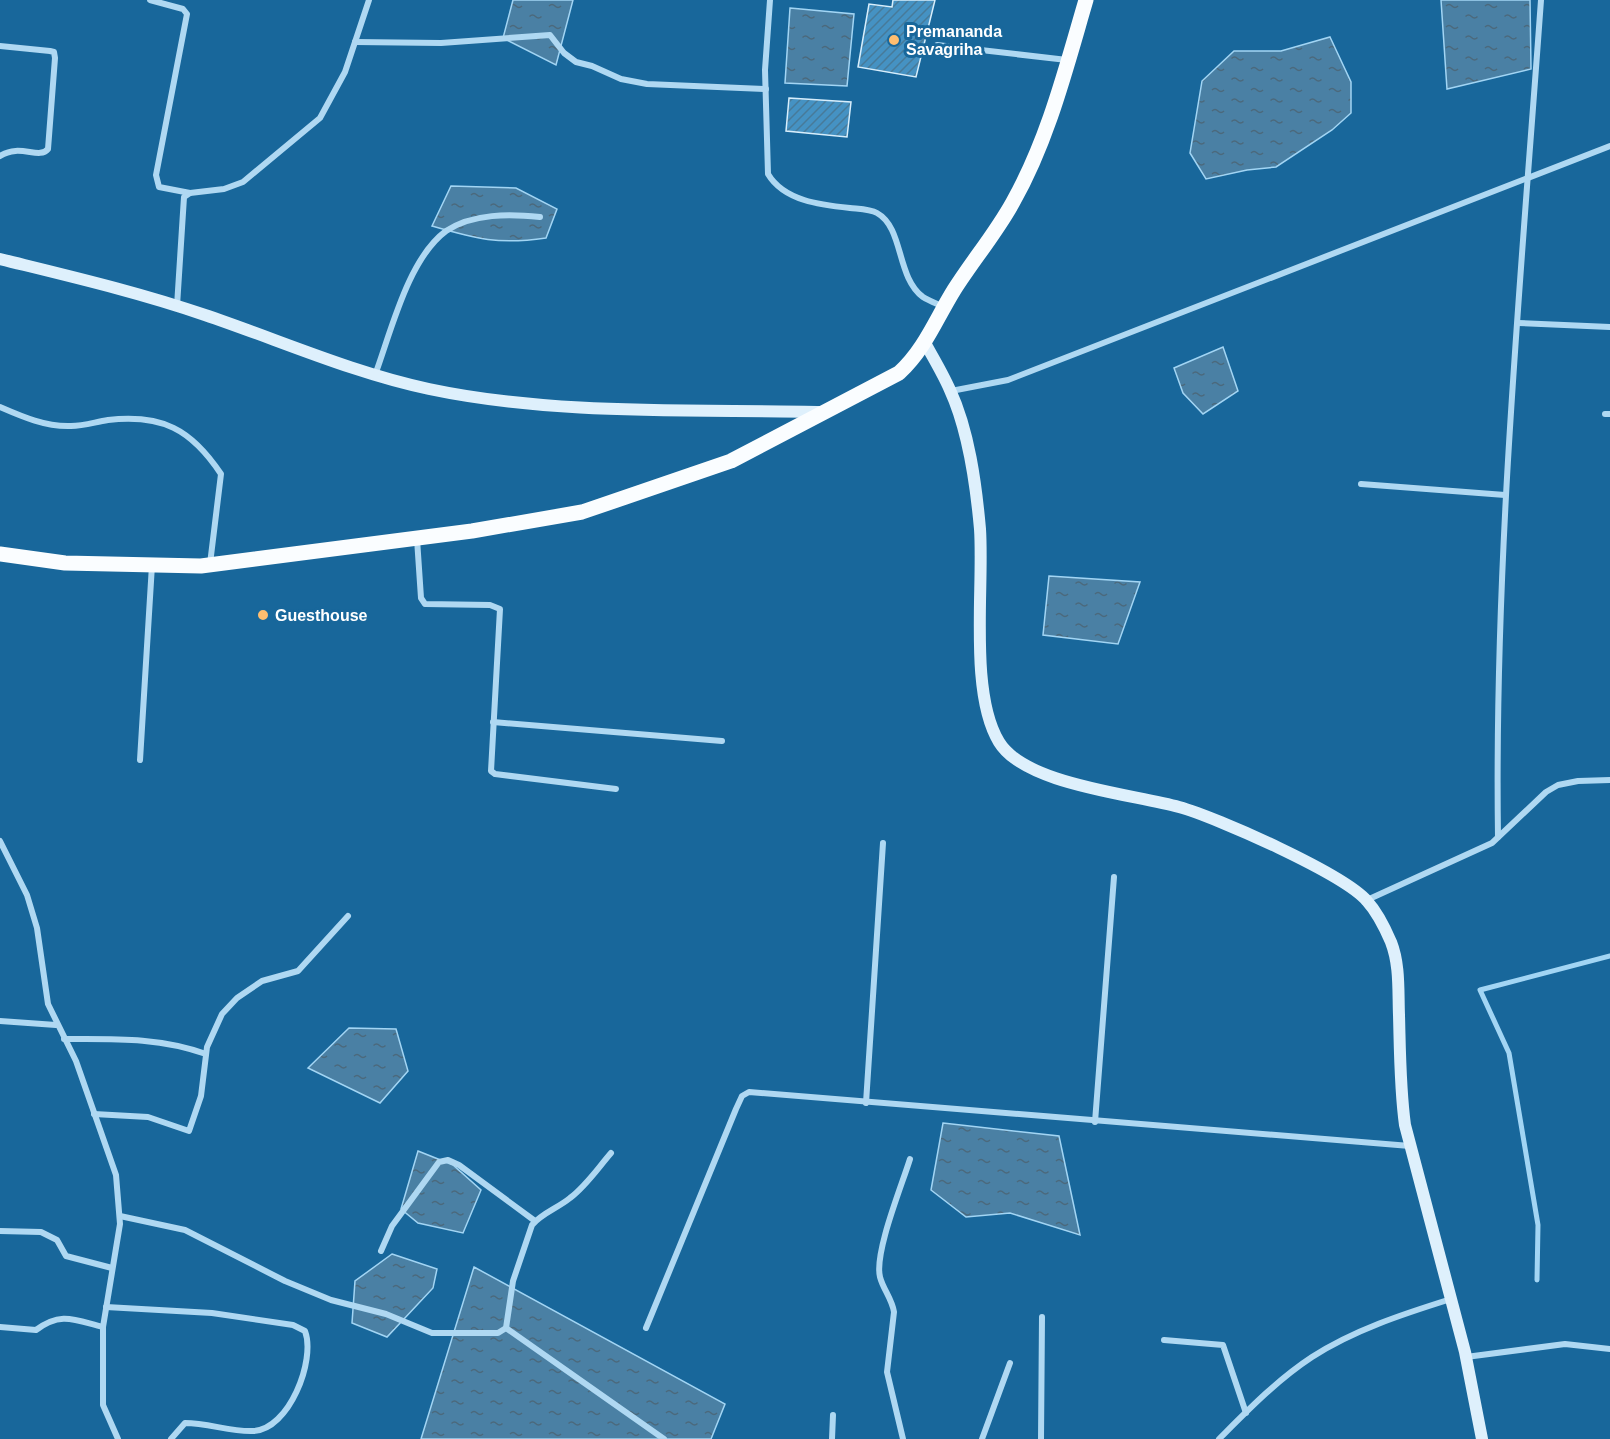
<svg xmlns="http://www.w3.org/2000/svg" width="1610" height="1439" font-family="Helvetica,sans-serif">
<defs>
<pattern id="water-ripples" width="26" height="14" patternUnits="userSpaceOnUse" patternTransform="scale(1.5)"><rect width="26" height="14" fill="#4a80a4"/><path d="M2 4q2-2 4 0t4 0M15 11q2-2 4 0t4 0" fill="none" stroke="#4b697c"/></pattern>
<pattern id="building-hatch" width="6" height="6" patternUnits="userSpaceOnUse" patternTransform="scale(1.5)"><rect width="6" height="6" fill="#4592c3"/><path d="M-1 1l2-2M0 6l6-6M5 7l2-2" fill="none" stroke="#477a99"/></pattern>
</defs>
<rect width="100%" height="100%" fill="#18679b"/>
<g fill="url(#water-ripples)" stroke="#a2d5f4" stroke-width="1.5">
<polygon points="513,0 573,0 556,65 503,38"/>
<polygon points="1441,0 1530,0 1531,69 1447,89"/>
<polygon points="790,8 854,14 847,86 785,83"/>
<polygon points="1330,37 1351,82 1351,113 1332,130 1276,167 1247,170 1206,179 1190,153 1202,81 1234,51 1281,51"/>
<path d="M451,186l65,2 41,21 -11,29c-48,7 -69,1 -114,-12z"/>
<polygon points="1223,347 1238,391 1203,414 1183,393 1174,368"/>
<polygon points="1049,576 1140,582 1118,644 1043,635"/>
<polygon points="349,1028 396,1029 408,1071 380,1103 308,1068"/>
<polygon points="943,1123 1059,1136 1080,1235 1010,1213 966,1217 931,1190"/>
<polygon points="418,1151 453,1165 481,1190 463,1233 418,1223 401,1209"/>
<polygon points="392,1254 437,1269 433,1288 387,1337 352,1323 355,1281"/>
<polygon points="474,1267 725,1404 711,1439 421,1439"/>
</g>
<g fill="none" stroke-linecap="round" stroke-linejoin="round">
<polyline stroke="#a2d5f4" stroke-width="5" points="1537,1280 1538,1225 1509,1053 1480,990 1610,956"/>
</g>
<g fill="url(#building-hatch)" stroke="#d7eefc" stroke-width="1.5">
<polygon points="893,0 935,0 916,77 858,67 869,4 892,7"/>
<polygon points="789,98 851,102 847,137 786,131"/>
</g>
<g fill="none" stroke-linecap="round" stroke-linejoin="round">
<g stroke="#afd8f2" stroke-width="6">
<polyline points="150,0 183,9 187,14 156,175 159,187 190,193"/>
<path d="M770,0l-5,70 3,104c16,27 53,31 82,34 9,1 20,1 27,5 27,15 19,64 46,84 6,4 15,7 21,10"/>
<polyline points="355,42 441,43 550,35 564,53 576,62 592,66 621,79 647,84 766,89"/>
<polyline points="937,45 1067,60"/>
<path d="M0,46l50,5 4,1 1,6 -7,91c-9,11 -28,-6 -48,7"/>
<polyline points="177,306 184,197 190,193 224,189 243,182 320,118 345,72 369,0"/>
<polyline points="1518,323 1610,327"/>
<path d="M375,375c16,-43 33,-116 71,-144 27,-18 64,-17 94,-14"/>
<polyline points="951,391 1008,380 1610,146"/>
<path d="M0,407c23,10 46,20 71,19 13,0 24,-4 37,-6 54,-6 83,9 113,54l-11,90"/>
<polyline points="1605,414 1610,414"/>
<polyline points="1361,484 1505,495"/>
<polyline points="417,539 421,598 425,604 490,605 500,609 491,771 495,774 616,789"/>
<polyline points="493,722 722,741"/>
<polyline points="140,760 152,565"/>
<path d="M1498,837c-4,-279 23,-558 43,-837"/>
<polyline points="0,841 27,895 37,928 48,1004 76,1061 116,1175 120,1224 103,1327 103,1405 118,1439"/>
<polyline points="1367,900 1492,843 1546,792 1558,785 1578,781 1610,780"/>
<polyline points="0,1021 56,1025"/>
<path d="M64,1039c49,0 95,-2 142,15"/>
<polyline points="866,1103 883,843"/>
<polyline points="94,1114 148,1117 189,1131 201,1096 207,1047 222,1014 237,998 262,981 298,971 348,916"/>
<polyline points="1095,1122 1114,877"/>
<path d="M120,1216l65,14 100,51 46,19 55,14 46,19h66l8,-5 7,-47 19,-56c10,-12 26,-17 38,-27 16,-12 28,-30 41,-45"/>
<polyline points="0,1231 41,1232 57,1240 66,1256 112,1268"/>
<polyline points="381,1251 392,1226 439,1162 448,1160 459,1165 535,1221"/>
<path d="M106,1307l106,6 81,12 12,6c11,29 -16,99 -52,100 -22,1 -45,-8 -68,-8l-14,16"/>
<path d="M0,1327l36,3c25,-19 39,-10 67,-3"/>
<polyline points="506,1328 664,1439"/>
<polyline points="646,1328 736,1109 742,1096 749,1092 1410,1146"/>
<polyline points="1164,1340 1223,1345 1246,1413"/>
<polyline points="1466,1357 1565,1344 1610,1349"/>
<polyline points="832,1439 833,1415"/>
<path d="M903,1439l-16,-67 7,-60c-2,-13 -11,-23 -14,-35 -6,-24 22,-92 30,-118"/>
<polyline points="982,1439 1010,1363"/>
<polyline points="1041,1439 1042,1317"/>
<path d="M1219,1439c29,-29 58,-59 93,-82 42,-27 91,-43 139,-58"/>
</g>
<g stroke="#def0fc" stroke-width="12">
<path d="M0,259c69,17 138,33 205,56 74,25 148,58 224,74 128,27 264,20 394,23"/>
<path d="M925,343c9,16 18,31 25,47 19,41 26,94 30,139 4,58 -11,164 19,213 26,43 134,52 180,65 37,10 165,67 188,94 10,11 18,27 24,41 9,23 7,49 8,73 1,37 1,74 6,110l60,227 17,87"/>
</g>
<path stroke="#fafdff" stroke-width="15" d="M0,554l65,9 136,3 271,-35 110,-19 149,-51 168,-88c26,-24 37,-54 55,-83 19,-30 42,-57 59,-88 35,-62 53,-134 73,-202"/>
</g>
<g fill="#ffbe70" stroke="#18679b" stroke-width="2">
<circle cx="894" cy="40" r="6"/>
<circle cx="263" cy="615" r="6"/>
</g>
<g text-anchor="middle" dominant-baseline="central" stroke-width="6" stroke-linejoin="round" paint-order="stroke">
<g font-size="16" font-weight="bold" fill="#fff" stroke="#18679b" text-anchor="start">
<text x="906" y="31">Premananda<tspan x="906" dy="18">Savagriha</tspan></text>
<text x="275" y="615">Guesthouse</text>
</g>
</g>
</svg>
